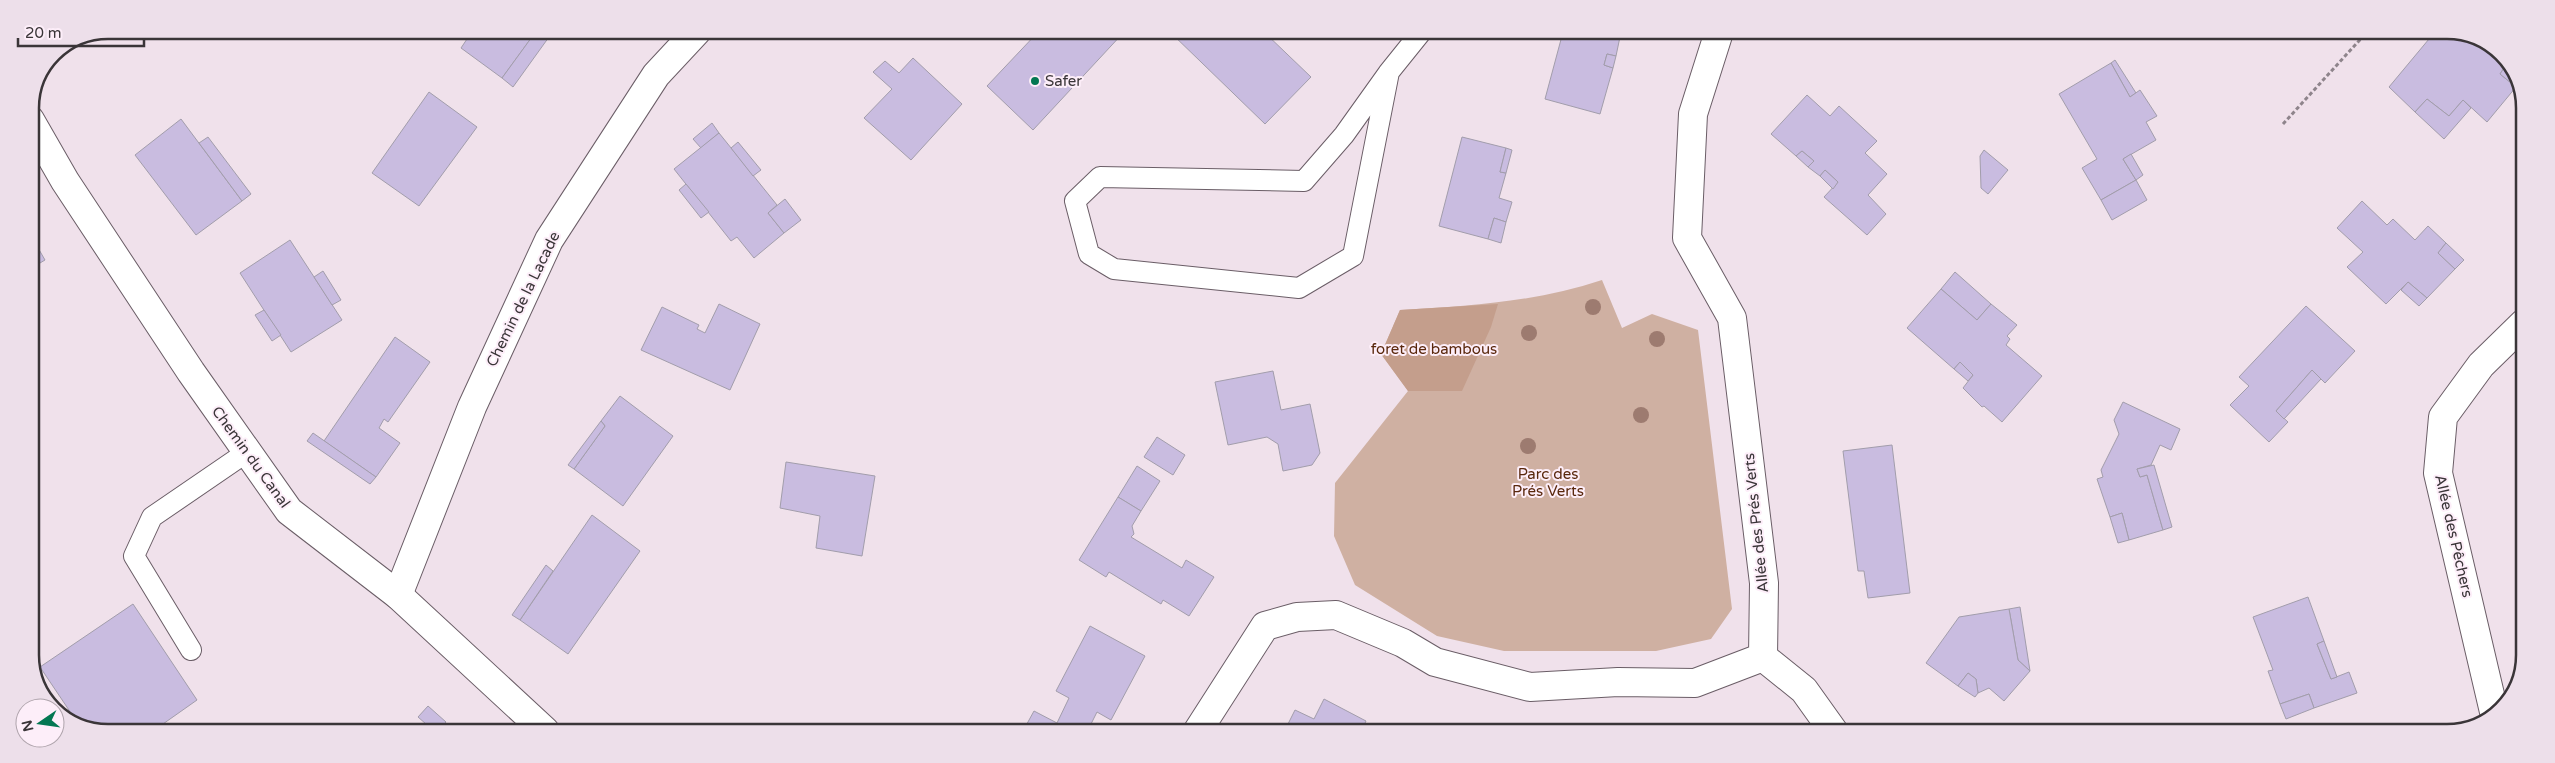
<svg xmlns="http://www.w3.org/2000/svg" width="2555" height="763" font-family="'Varela Round',sans-serif">
<rect width="100%" height="100%" fill="#f0e1eb"/>
<path fill="#cfb0a2" d="M1602,280l20,48 30,-14 46,16 34,279 -21,30 -55,12h-152l-67,-15 -82,-51 -21,-49 1,-53 73,-92 -27,-37 19,-44c69,-4 136,-8 202,-30z"/>
<polygon fill="#c49e8c" points="1498,304 1491,327 1462,391 1408,391 1381,354 1400,310"/>
<g fill="#c9bce0" stroke="#a29dab">
<polygon points="473,30 537,30 502,78 461,48"/>
<polygon points="537,30 554,30 513,87 502,78"/>
<polygon points="1039,31 1263,31 1311,77 1265,124 1169,31 1149,35 1124,32 1033,130 987,86"/>
<polygon points="1563,32 1621,32 1616,56 1607,54 1604,65 1613,68 1600,114 1545,99"/>
<polygon points="2434,33 2450,33 2459,40 2467,33 2506,57 2508,62 2500,74 2516,87 2487,122 2463,100 2449,116 2427,99 2415,112 2389,87"/>
<polygon points="1607,54 1616,56 1613,68 1604,65"/>
<polygon points="913,58 962,104 911,160 864,118 892,89 873,72 885,61 899,73"/>
<polygon points="2115,60 2136,93 2130,97 2111,63"/>
<polygon points="2508,62 2518,85 2516,87 2500,74"/>
<polygon points="2111,63 2130,97 2140,90 2157,116 2146,122 2156,140 2123,159 2136,180 2101,200 2082,168 2097,159 2059,94"/>
<polygon points="429,92 477,127 419,206 372,173"/>
<polygon points="1807,95 1830,116 1839,106 1877,141 1865,153 1887,174 1868,195 1886,214 1867,235 1824,197 1838,182 1825,170 1820,176 1808,167 1814,161 1802,151 1796,156 1771,134"/>
<polygon points="2427,99 2449,116 2463,100 2471,108 2444,139 2415,112"/>
<polygon points="181,119 242,201 196,235 135,155"/>
<polygon points="712,123 719,133 701,148 693,139"/>
<polygon points="719,133 777,205 768,213 784,233 754,258 737,237 731,241 674,169"/>
<polygon points="208,137 251,194 242,201 199,143"/>
<polygon points="1462,137 1506,148 1500,172 1506,173 1499,198 1512,202 1506,222 1494,218 1488,239 1439,226"/>
<polygon points="738,142 761,170 753,176 731,148"/>
<polygon points="1506,148 1512,150 1506,173 1500,172"/>
<polygon points="1984,150 2008,170 1988,194 1981,188 1980,156"/>
<polygon points="1802,151 1814,161 1808,167 1796,156"/>
<polygon points="2131,154 2143,175 2136,180 2123,159"/>
<polygon points="1825,170 1838,182 1833,189 1820,176"/>
<polygon points="2136,180 2147,200 2112,220 2101,200"/>
<polygon points="686,184 709,212 701,218 679,190"/>
<polygon points="785,199 801,220 784,233 768,213"/>
<polygon points="2362,201 2387,225 2393,219 2415,240 2428,226 2446,243 2438,253 2455,269 2427,298 2408,282 2386,304 2347,267 2363,252 2337,228"/>
<polygon points="1494,218 1506,222 1501,243 1488,239"/>
<polygon points="30,234 45,260 30,269"/>
<polygon points="290,240 342,320 291,352 240,273"/>
<polygon points="2446,243 2464,260 2455,269 2438,253"/>
<polygon points="323,271 341,300 332,305 314,277"/>
<polygon points="1955,272 1991,304 1977,320 1941,289"/>
<polygon points="2408,282 2427,298 2419,306 2401,290"/>
<polygon points="1941,289 1977,320 1991,304 2017,325 2007,336 2010,339 2006,345 2042,376 2002,422 1984,406 1982,407 1963,388 1973,375 1960,362 1954,369 1907,328"/>
<polygon points="719,304 760,324 730,390 641,350 662,307 699,325 697,329 705,333"/>
<polygon points="2306,306 2355,351 2325,383 2312,370 2276,411 2288,422 2269,442 2230,405 2249,386 2239,377"/>
<polygon points="264,310 281,335 272,341 255,315"/>
<polygon points="395,337 430,362 388,422 384,419 379,428 400,443 376,477 324,441"/>
<polygon points="1960,362 1973,375 1968,381 1954,369"/>
<polygon points="2312,370 2321,379 2284,419 2276,411"/>
<polygon points="1273,371 1281,410 1310,404 1320,453 1312,465 1283,471 1278,444 1267,437 1228,445 1215,382"/>
<polygon points="620,396 673,436 623,506 574,469 605,426 601,421"/>
<polygon points="2123,402 2180,429 2171,450 2160,445 2151,465 2137,469 2140,477 2147,475 2163,530 2129,540 2122,513 2110,517 2097,479 2103,477 2101,470 2119,434 2114,420"/>
<polygon points="601,421 605,426 574,469 568,465"/>
<polygon points="313,433 376,477 370,484 307,441"/>
<polygon points="1157,437 1185,455 1173,475 1144,457"/>
<polygon points="1892,445 1910,593 1868,598 1864,571 1858,571 1843,451"/>
<polygon points="786,462 875,476 862,556 816,548 820,516 780,508"/>
<polygon points="2154,465 2172,527 2163,530 2147,475 2140,477 2137,469"/>
<polygon points="1137,466 1160,481 1141,511 1118,497"/>
<polygon points="1118,497 1141,511 1132,526 1134,534 1131,537 1182,568 1186,560 1214,577 1189,616 1163,600 1161,604 1109,572 1106,577 1079,560"/>
<polygon points="2122,513 2129,540 2118,543 2110,517"/>
<polygon points="592,515 640,551 568,654 520,620"/>
<polygon points="546,565 553,571 520,620 512,615"/>
<polygon points="2308,597 2324,641 2317,644 2331,679 2349,672 2357,693 2314,708 2309,694 2280,704 2268,671 2273,670 2253,617"/>
<polygon points="133,604 197,700 153,731 88,730 79,725 40,667"/>
<polygon points="2020,607 2030,671 2018,660 2009,609"/>
<polygon points="2009,609 2018,660 2030,671 2004,701 1989,688 1978,693 1976,679 1968,673 1958,686 1926,663 1959,617"/>
<polygon points="1090,626 1145,656 1111,720 1097,712 1087,732 1023,731 1034,711 1057,723 1069,698 1056,691"/>
<polygon points="2324,641 2337,677 2331,679 2317,644"/>
<polygon points="1968,673 1976,679 1978,693 1975,697 1958,686"/>
<polygon points="2309,694 2314,708 2286,719 2280,704"/>
<polygon points="1324,699 1366,721 1361,732 1284,732 1295,710 1314,719"/>
<polygon points="428,706 446,722 438,731 434,731 418,717"/>
</g>
<g fill="none" stroke-linecap="round" stroke-linejoin="round">
<g stroke="#6a5d66" stroke-width="22">
<g id="lane">
<polyline points="1389,72 1353,256 1299,288 1114,269 1089,254 1075,201 1100,177 1304,181 1344,135 1389,72 1422,31"/>
<polyline points="191,650 134,556 152,517 247,452"/>
</g>
</g>
<g stroke="#6a5d66" stroke-width="30">
<g id="street">
<polyline points="30,120 65,181 191,372 289,511 398,595 545,731"/>
<polyline points="398,595 472,407 549,240 656,75 697,31"/>
<polyline points="1763,657 1804,690 1834,732"/>
<polyline points="2495,716 2438,473 2443,417 2481,365 2524,323"/>
<polyline points="1197,732 1265,626 1297,617 1336,615 1403,643 1435,662 1530,687 1618,682 1695,683 1763,657 1764,583 1732,318 1687,238 1693,114 1719,32"/>
</g>
</g>
<polyline stroke="#8e848b" stroke-width="3" stroke-dasharray="4 2.5" stroke-linecap="butt" points="2283,124 2367,32"/>
<use href="#lane" stroke="#fff" stroke-width="20"/>
<use href="#street" stroke="#fff" stroke-width="28"/>
</g>
<g fill="#9d7b70">
<circle cx="1593" cy="307" r="8"/>
<circle cx="1529" cy="333" r="8"/>
<circle cx="1657" cy="339" r="8"/>
<circle cx="1641" cy="415" r="8"/>
<circle cx="1528" cy="446" r="8"/>
</g>
<circle fill="#037752" stroke="#fdeef9" stroke-width="2" cx="1035" cy="81" r="5"/>
<g text-anchor="middle" dominant-baseline="central" stroke-width="4" stroke-linejoin="round" paint-order="stroke">
<g font-size="15" fill="#3a3538" stroke="#fdeef9" text-anchor="start">
<text x="1045" y="81">Safer</text>
</g>
<g font-size="15" fill="#3a3538" stroke="#fdeef9">
<text transform="translate(523 299) rotate(-64)">Chemin de la Lacade</text>
<text transform="translate(251 457) rotate(54)">Chemin du Canal</text>
<text transform="translate(1756 523) rotate(-96)">Allée des Prés Verts</text>
<text transform="translate(2454 536) rotate(77)">Allée des Pêchers</text>
</g>
<g font-size="15" fill="#59270c" stroke="#fdeef9">
<text x="1434" y="349">foret de bambous</text>
<text x="1548" y="474">Parc des<tspan x="1548" dy="17">Prés Verts</tspan></text>
</g>
</g>
<path d="M0 0H2555V763H0ZM108 39H2447A69 69 0 0 1 2516 108V655A69 69 0 0 1 2447 724H108A69 69 0 0 1 39 655V108A69 69 0 0 1 108 39Z" fill="#eddfea" fill-rule="evenodd"/>
<path fill="none" stroke="#3a3538" stroke-width="2.5" d="M108 39H2447A69 69 0 0 1 2516 108V655A69 69 0 0 1 2447 724H108A69 69 0 0 1 39 655V108A69 69 0 0 1 108 39Z"/>
<g transform="translate(40 723) rotate(257)"><circle r="24" fill="#fdeef9" stroke="#afa4ac"/>
<path d="M0-4L9 19L0 12L-9 19Z" fill="#037752"/>
<text y="-8" font-size="14" font-weight="bold" text-anchor="middle" fill="#3a3538">N</text>
</g>
<path d="M18 38v8h126v-8" fill="none" stroke="#3a3538" stroke-width="2.5"/>
<text x="25" y="38" font-size="15" fill="#3a3538" stroke="#fdeef9" stroke-width="4" paint-order="stroke">20 m</text>
</svg>
